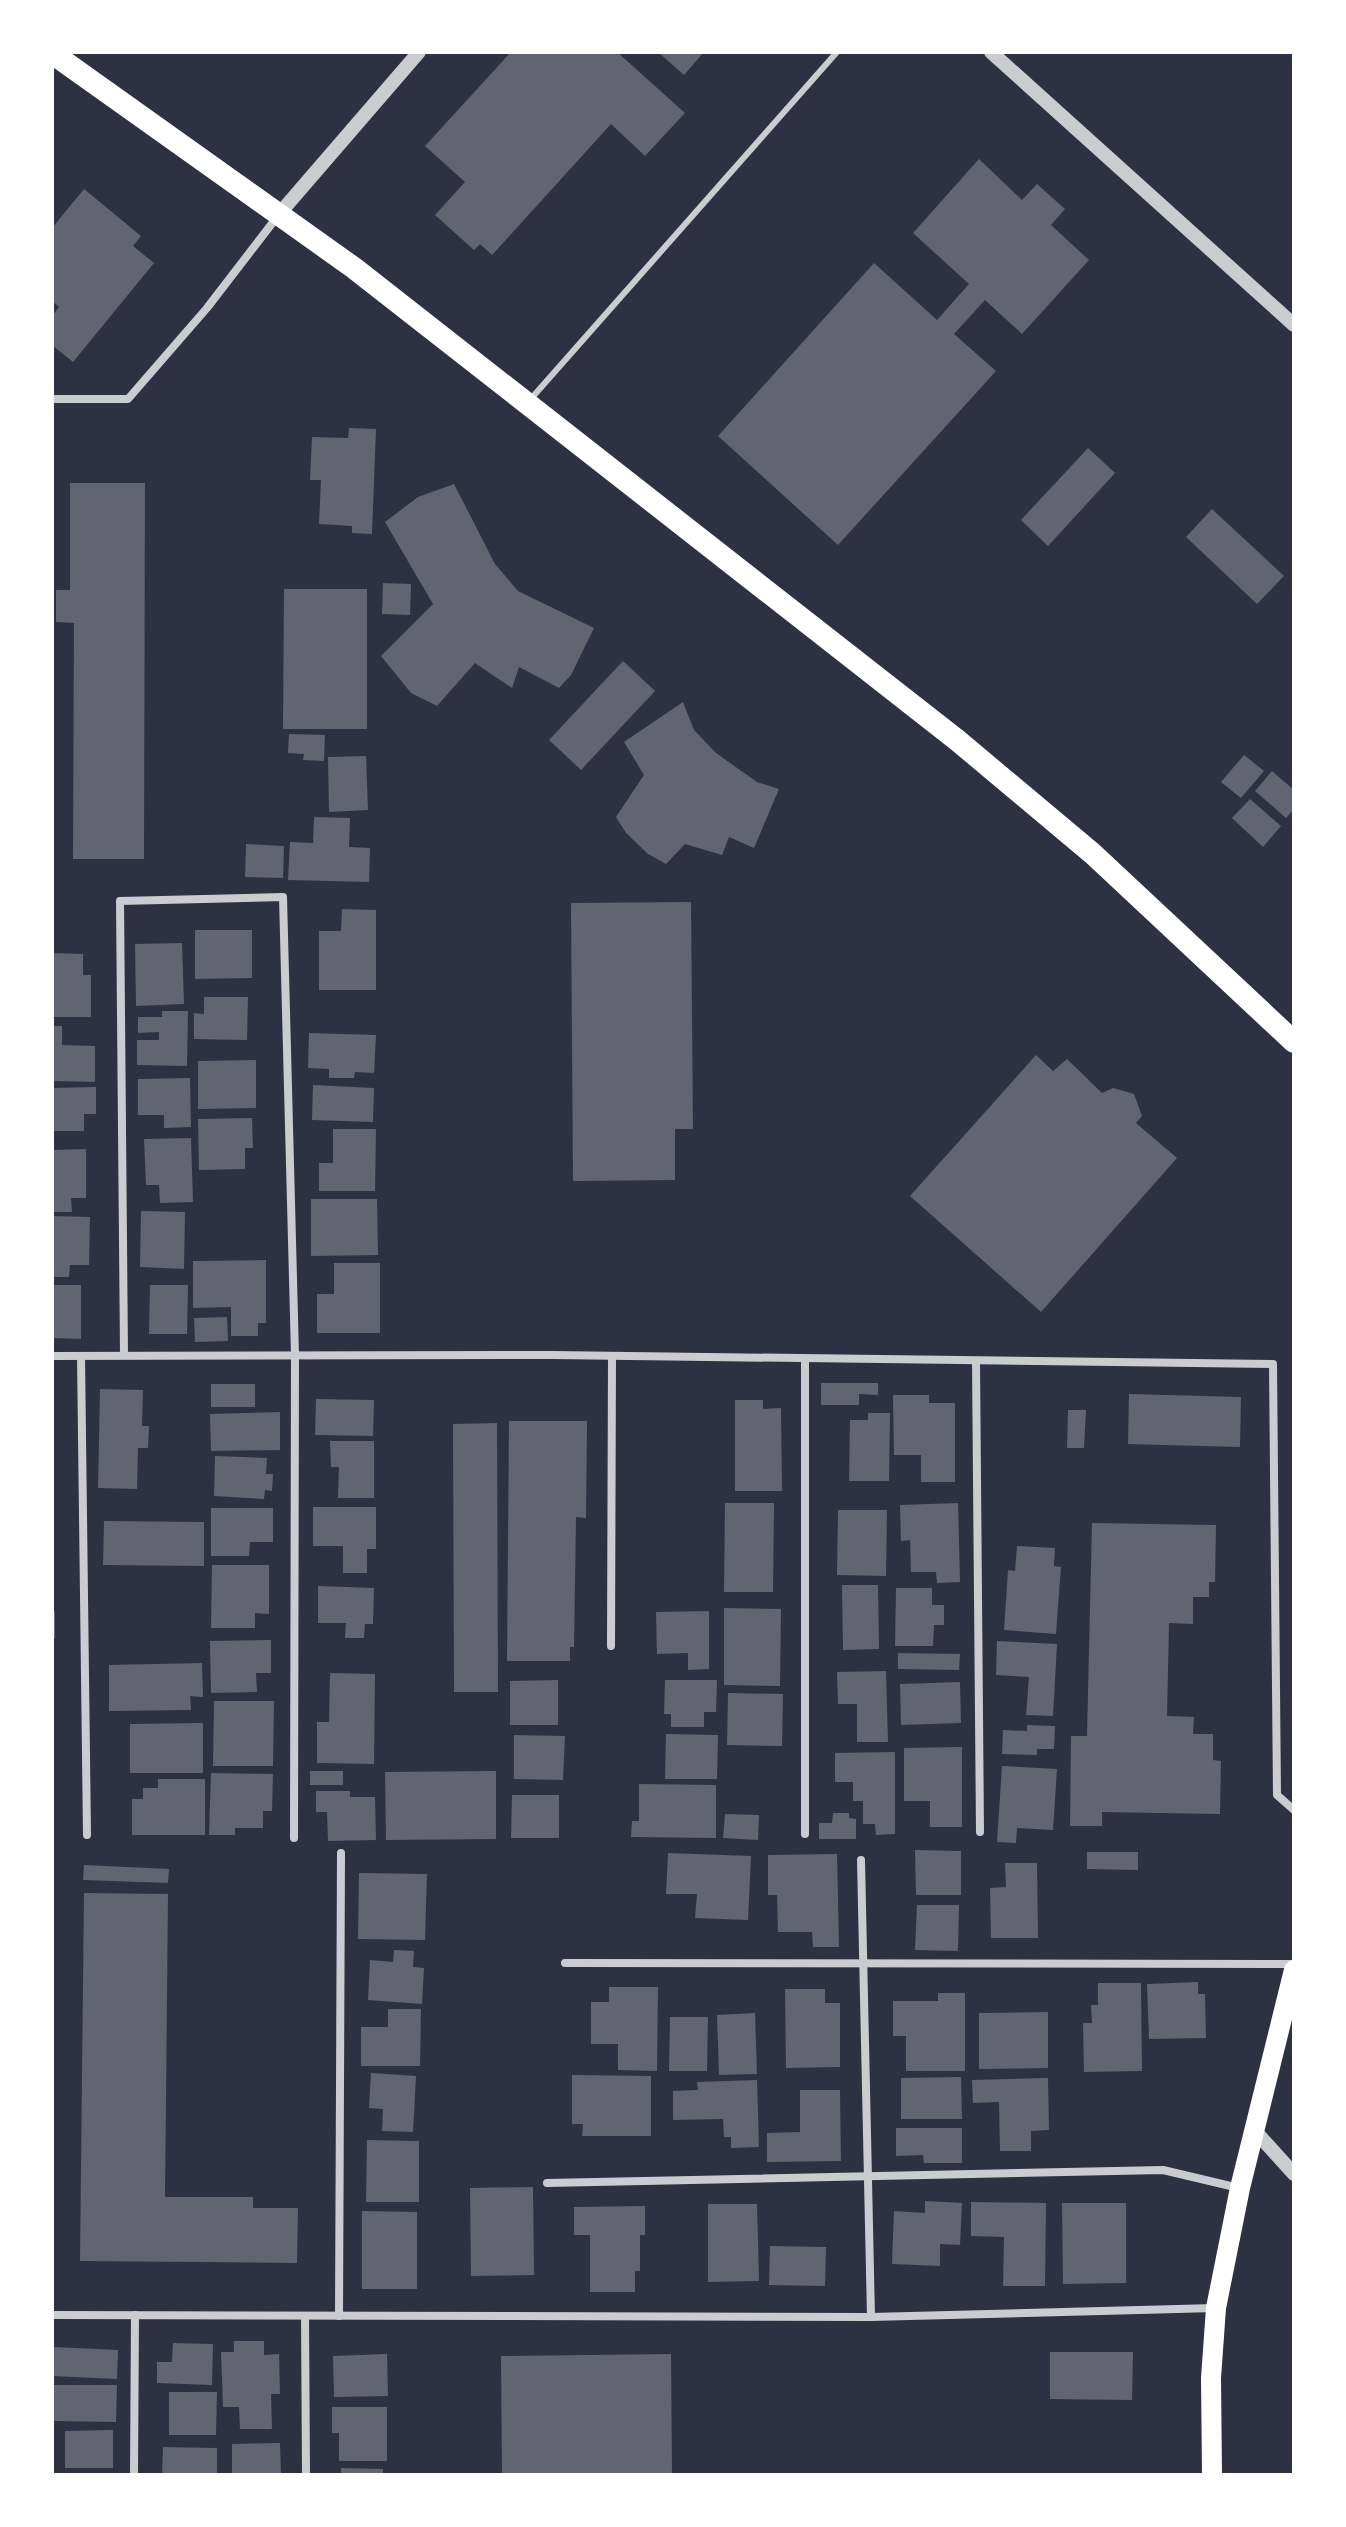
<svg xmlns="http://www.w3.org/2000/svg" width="1346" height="2527" font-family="Raleway,sans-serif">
<rect width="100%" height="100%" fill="#2d3142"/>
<g fill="#626471">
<polygon points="511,52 617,52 685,113 645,156 611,124 492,255 480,244 474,250 435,215 465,182 425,146"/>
<polygon points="658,52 704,52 684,75"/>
<polygon points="979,159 1022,200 1037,184 1065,209 1051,225 1089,260 1022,334 985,300 954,334 996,371 838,545 718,436 874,263 937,320 969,284 913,233"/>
<polygon points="84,189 141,236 133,246 154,263 73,362 52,345 52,316 59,307 52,301 52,228"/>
<polygon points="349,428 376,429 372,534 352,533 352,526 319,524 321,480 310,480 312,437 348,438"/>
<polygon points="1088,448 1115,473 1048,546 1021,520"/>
<polygon points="70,483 145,483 144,859 73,859 74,623 56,622 56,590 70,590"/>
<polygon points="454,484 495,564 518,591 594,628 571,675 559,688 519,667 512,688 475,663 437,706 411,693 381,656 433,604 385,522 418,497"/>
<polygon points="1212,509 1284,576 1257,604 1186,537"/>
<polygon points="383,583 411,584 410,615 382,614"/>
<polygon points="284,589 367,589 367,729 283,729"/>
<polygon points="623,661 655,691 581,770 549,740"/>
<polygon points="683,702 694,730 716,753 757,782 779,789 754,848 729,837 722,855 685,844 666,864 648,854 626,833 616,817 644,775 624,742"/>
<polygon points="289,734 325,735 324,761 303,760 304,754 288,753"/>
<polygon points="1244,755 1264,771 1241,798 1221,782"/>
<polygon points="366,756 368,810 329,812 328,757"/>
<polygon points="1272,771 1294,790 1294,809 1286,818 1255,791"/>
<polygon points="1250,799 1281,826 1263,847 1232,818"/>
<polygon points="314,817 350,818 349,847 370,848 369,882 288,880 290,842 313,843"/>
<polygon points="246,844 284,846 283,878 245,877"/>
<polygon points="691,902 693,1129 675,1129 675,1180 573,1181 571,903"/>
<polygon points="342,909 376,910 376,990 319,990 319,931 341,931"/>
<polygon points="195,930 252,930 252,978 195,979"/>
<polygon points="182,943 184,1004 136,1006 135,944"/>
<polygon points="52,953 83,954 83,975 91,975 91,1017 52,1017"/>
<polygon points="204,997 248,997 247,1040 194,1039 194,1013 204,1014"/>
<polygon points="162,1011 188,1011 187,1066 137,1065 137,1040 159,1040 159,1032 138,1033 138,1017 162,1017"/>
<polygon points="52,1026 62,1026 62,1045 95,1046 95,1082 52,1081"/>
<polygon points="309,1033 376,1035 374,1073 355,1072 354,1078 329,1078 329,1069 308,1068"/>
<polygon points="1036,1055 1053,1071 1067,1059 1102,1093 1113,1088 1134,1094 1142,1116 1136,1123 1177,1158 1041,1312 910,1196"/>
<polygon points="256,1060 256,1108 198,1109 198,1061"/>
<polygon points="190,1078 191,1127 164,1128 164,1115 138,1115 138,1079"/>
<polygon points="313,1085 374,1088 373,1122 312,1120"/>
<polygon points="96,1087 96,1114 84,1114 84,1131 52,1131 52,1088"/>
<polygon points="252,1118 253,1148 245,1148 245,1169 199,1170 198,1119"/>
<polygon points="333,1129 376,1129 375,1191 319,1191 319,1163 333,1163"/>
<polygon points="191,1138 193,1202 160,1203 159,1185 146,1185 144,1139"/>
<polygon points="86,1149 86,1198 71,1198 72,1212 52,1212 52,1150"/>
<polygon points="311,1199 377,1199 378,1255 311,1256"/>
<polygon points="141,1211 185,1212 184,1269 140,1267"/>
<polygon points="52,1216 90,1217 89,1265 70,1265 69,1277 52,1277"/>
<polygon points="266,1260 266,1323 258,1323 258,1336 231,1336 231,1307 193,1308 193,1261"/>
<polygon points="334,1263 380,1263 380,1333 317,1333 317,1294 334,1294"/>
<polygon points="53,1285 81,1285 81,1339 52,1338"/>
<polygon points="150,1285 188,1285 187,1334 149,1334"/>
<polygon points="227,1317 228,1341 195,1342 194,1318"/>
<polygon points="821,1383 878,1383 878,1395 859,1394 859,1405 821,1405"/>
<rect x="211" y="1384" width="44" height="23"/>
<polygon points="100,1389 143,1390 142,1426 149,1426 148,1448 138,1448 137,1489 98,1488"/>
<polygon points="1129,1394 1241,1397 1240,1447 1128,1444"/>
<polygon points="893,1395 929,1395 929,1403 955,1403 955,1482 921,1482 921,1455 894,1455"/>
<polygon points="316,1399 374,1400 373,1436 315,1435"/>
<polygon points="735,1400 763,1400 763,1409 781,1408 782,1491 735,1491"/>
<polygon points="1068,1410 1086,1410 1084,1448 1067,1448"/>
<polygon points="280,1412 280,1450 211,1451 210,1414"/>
<polygon points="868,1413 890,1413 889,1481 849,1481 850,1420 868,1420"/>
<polygon points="509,1421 587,1421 586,1518 576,1517 574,1647 570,1647 570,1661 507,1661"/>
<polygon points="497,1423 498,1692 454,1692 453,1424"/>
<polygon points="330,1441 374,1441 374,1498 338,1498 339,1467 331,1467"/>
<polygon points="215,1456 267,1458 266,1474 273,1474 272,1491 265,1490 264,1499 214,1496"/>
<polygon points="725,1503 774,1503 773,1592 724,1592"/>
<polygon points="958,1503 960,1582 937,1583 936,1572 911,1572 910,1540 901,1541 900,1505"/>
<polygon points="313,1507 376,1507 376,1549 367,1549 367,1573 343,1573 343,1546 313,1546"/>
<polygon points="211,1508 273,1508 273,1542 250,1542 249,1556 211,1556"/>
<polygon points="838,1510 887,1510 886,1576 837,1575"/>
<polygon points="104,1521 204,1522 204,1566 103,1565"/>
<polygon points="1092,1523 1216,1525 1215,1582 1209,1582 1209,1597 1193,1597 1193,1624 1169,1623 1167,1716 1194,1717 1193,1734 1213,1734 1213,1760 1221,1761 1220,1814 1102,1812 1102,1826 1070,1826 1071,1736 1087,1736"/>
<polygon points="1017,1546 1055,1548 1054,1566 1061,1567 1056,1634 1004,1630 1008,1570 1015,1571"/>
<polygon points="212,1565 269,1565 269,1614 255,1613 255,1628 211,1628"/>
<polygon points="842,1585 878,1585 879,1649 843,1650"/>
<polygon points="318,1586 374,1588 373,1624 365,1624 364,1638 345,1638 346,1623 318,1623"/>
<polygon points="896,1588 932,1588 932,1605 944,1605 944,1625 934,1625 933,1646 895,1646"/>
<polygon points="724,1608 781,1609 780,1686 724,1685"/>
<rect x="52" y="1611" width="3" height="27"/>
<polygon points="709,1611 709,1669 688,1670 688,1653 657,1654 656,1612"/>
<polygon points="271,1640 271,1673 256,1673 257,1692 211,1693 210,1641"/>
<polygon points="997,1641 1057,1644 1053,1716 1026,1715 1029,1677 996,1675"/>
<polygon points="898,1653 960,1654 959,1670 898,1669"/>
<polygon points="202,1663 203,1697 190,1696 191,1710 109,1711 109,1665"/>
<polygon points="886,1671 888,1742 857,1742 857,1704 838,1704 837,1672"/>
<polygon points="330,1673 375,1674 374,1764 317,1763 317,1722 329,1722"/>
<polygon points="558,1680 558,1725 510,1725 510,1681"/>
<polygon points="665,1680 717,1680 716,1712 704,1712 704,1727 671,1727 671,1714 664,1714"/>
<polygon points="960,1682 961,1723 901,1725 900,1684"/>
<polygon points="728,1693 783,1694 782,1746 727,1745"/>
<polygon points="214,1701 274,1701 273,1766 213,1766"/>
<polygon points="203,1723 203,1773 130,1773 130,1724"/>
<polygon points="1027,1725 1055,1726 1054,1749 1037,1749 1037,1755 1002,1754 1003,1730 1027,1731"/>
<polygon points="666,1734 718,1735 717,1779 665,1779"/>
<polygon points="514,1735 565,1736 563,1780 514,1779"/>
<polygon points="962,1747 962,1827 930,1827 930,1801 904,1801 904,1748"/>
<polygon points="895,1752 895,1834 876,1835 875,1824 863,1824 863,1801 853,1801 853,1782 835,1782 835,1753"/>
<polygon points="1002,1766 1057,1769 1053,1830 1017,1828 1016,1843 997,1842"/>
<rect x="310" y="1771" width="33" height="14"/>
<polygon points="496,1771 496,1839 386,1840 385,1772"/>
<polygon points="211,1773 273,1774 272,1811 263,1811 263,1828 235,1828 235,1835 209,1835"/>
<polygon points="158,1779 205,1779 205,1835 132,1835 132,1799 143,1799 143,1788 158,1788"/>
<polygon points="639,1784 716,1785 716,1838 631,1837 632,1821 639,1821"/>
<polygon points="316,1791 350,1791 350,1797 375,1797 376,1840 328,1841 327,1812 316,1812"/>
<polygon points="512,1795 559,1795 559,1838 511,1838"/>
<polygon points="833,1813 849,1813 849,1818 856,1819 856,1839 819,1839 819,1823 832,1823"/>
<polygon points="725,1814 759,1815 758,1840 723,1838"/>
<polygon points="915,1850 961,1851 961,1895 916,1895"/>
<polygon points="1087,1852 1138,1852 1138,1870 1087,1869"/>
<polygon points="668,1853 751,1856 748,1920 695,1918 697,1894 666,1894"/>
<polygon points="837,1854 839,1947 813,1947 812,1932 778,1932 777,1895 768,1895 768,1855"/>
<polygon points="1005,1863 1037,1863 1038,1938 991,1938 990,1888 1006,1887"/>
<polygon points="84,1865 169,1869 168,1883 83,1880"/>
<polygon points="359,1873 427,1874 425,1940 358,1939"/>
<polygon points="84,1893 168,1894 165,2197 253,2197 253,2208 298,2208 297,2263 80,2261"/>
<polygon points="917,1905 959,1905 958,1951 915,1950"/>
<polygon points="394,1950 414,1951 413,1967 424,1968 422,2004 368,2000 370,1960 393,1962"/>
<polygon points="1198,1982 1198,1994 1205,1994 1206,2038 1149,2039 1147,1984"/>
<polygon points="1098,1983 1141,1983 1142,2071 1084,2072 1083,2023 1092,2023 1091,2005 1098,2005"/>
<polygon points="609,1987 658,1987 657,2071 618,2070 618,2044 591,2044 591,2002 609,2002"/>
<polygon points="785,1989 825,1989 825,2003 840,2003 840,2067 786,2068"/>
<polygon points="938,1993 965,1993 965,2071 906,2071 906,2036 893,2036 893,2001 938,2001"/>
<polygon points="388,2009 421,2009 420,2066 361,2066 361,2027 388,2027"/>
<polygon points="1048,2012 1048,2068 979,2069 979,2013"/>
<polygon points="755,2013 757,2074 719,2075 717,2015"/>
<polygon points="670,2017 708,2017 707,2071 669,2071"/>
<polygon points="371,2073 416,2076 413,2132 382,2131 383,2109 369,2108"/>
<polygon points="572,2075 651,2076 651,2136 582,2136 583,2124 572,2124"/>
<polygon points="961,2077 962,2119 901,2119 901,2078"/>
<polygon points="1048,2078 1049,2130 1031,2131 1031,2151 1000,2151 999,2102 973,2103 972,2080"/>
<polygon points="757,2080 759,2147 731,2148 731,2137 724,2137 723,2119 673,2120 673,2091 698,2090 697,2082"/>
<polygon points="800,2090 840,2090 841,2161 767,2162 767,2133 800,2132"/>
<polygon points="896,2128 962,2128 962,2163 924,2163 923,2155 896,2156"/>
<polygon points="367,2140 419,2141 419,2202 366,2202"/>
<polygon points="533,2187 534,2275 471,2276 470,2188"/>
<polygon points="925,2201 962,2203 960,2245 940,2244 940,2266 892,2264 894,2211 925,2213"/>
<polygon points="971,2202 1046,2203 1045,2286 1003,2286 1004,2237 971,2236"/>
<polygon points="1062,2203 1126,2203 1126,2283 1063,2284"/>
<polygon points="708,2204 757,2204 759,2281 708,2282"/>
<polygon points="645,2206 645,2235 640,2235 640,2271 635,2271 635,2292 590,2292 590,2235 574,2235 574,2207"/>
<polygon points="362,2211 417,2212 417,2289 362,2289"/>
<polygon points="770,2246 826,2247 825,2286 769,2285"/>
<polygon points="234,2341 264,2341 264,2355 279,2354 280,2394 271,2394 272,2429 240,2429 239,2407 223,2407 221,2352 234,2352"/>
<polygon points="173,2343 213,2344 212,2385 157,2383 157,2362 172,2362"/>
<polygon points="53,2347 118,2350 117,2379 52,2376"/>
<polygon points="1050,2352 1133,2352 1132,2400 1050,2399"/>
<polygon points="387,2354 388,2396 334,2397 333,2356"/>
<polygon points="671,2354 672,2475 502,2475 501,2356"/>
<polygon points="52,2385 117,2385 116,2422 52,2421"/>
<polygon points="169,2392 217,2392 216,2435 169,2435"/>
<polygon points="332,2407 387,2407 387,2461 339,2461 339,2433 332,2433"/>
<polygon points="113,2430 113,2468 65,2468 65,2431"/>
<polygon points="280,2443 281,2475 232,2475 232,2444"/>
<polygon points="163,2447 217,2448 217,2475 162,2475"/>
<polygon points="341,2468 383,2469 383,2475 341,2475"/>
</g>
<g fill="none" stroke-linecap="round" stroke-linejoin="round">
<polyline stroke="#caccd0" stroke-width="6" points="529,401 837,52"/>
<g stroke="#caccd0" stroke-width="8">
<polyline points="52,399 128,399 207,308 277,217"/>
<polyline points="124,1355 120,901 283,897 295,1355 294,1838"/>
<polyline points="52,1356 552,1355 1273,1364 1277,1795 1294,1810"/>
<polyline points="81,1356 87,1835"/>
<polyline points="805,1359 805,1834"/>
<polyline points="976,1362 980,1832"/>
<polyline points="611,1646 612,1356"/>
<polyline points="861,1860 871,2317"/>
<polyline points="565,1963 1294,1964"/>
<polyline points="547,2183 1163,2170 1239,2188"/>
<polyline points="52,2315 871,2317 1215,2308"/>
<polyline points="305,2316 306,2475"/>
<polyline points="339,2316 341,1853"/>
<polyline points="134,2475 135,2315"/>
</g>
<g stroke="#caccd0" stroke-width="14">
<polyline points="991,52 1294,325"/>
<polyline points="280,213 419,52"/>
<polyline points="1255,2131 1294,2174"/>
</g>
<polyline stroke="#fff" stroke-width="20" points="1212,2475 1211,2378 1216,2308 1240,2188 1294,1970"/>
<polyline stroke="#fff" stroke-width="22" points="52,53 354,268 957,740 1093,854 1294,1042"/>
</g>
<rect width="1346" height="2527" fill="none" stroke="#ffffff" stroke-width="108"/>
</svg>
